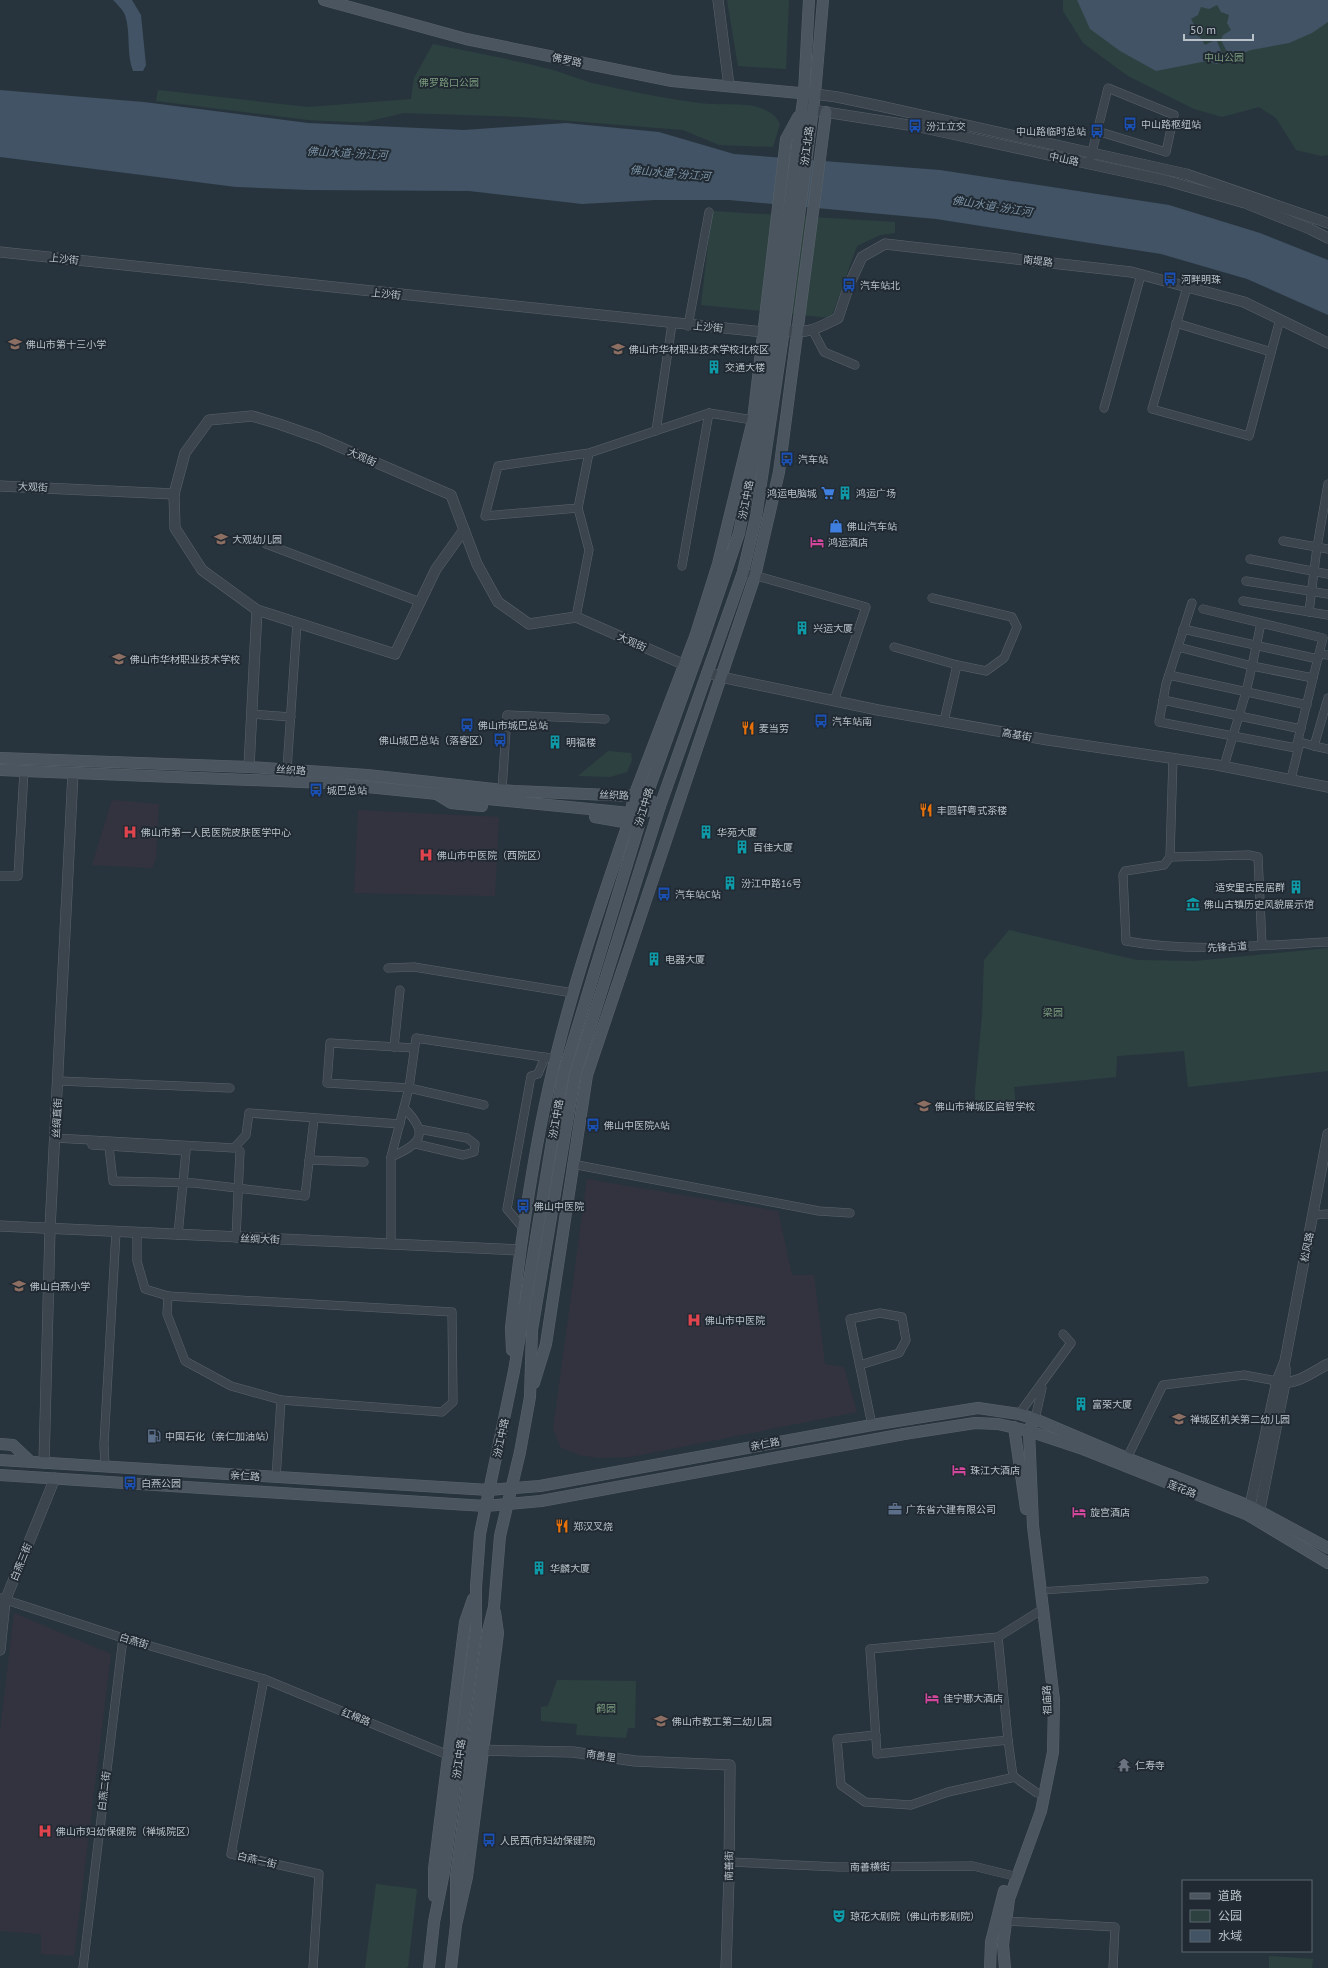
<svg xmlns="http://www.w3.org/2000/svg" width="1328" height="1968" font-family="'PT Sans','Noto Sans SC',sans-serif">
<rect width="100%" height="100%" fill="#28343d"/>
<g fill="#33333f">
<polygon points="112,800 159,804 156,859 152,868 92,865"/>
<polygon points="358,810 499,817 495,896 354,893"/>
<polygon points="587,1179 778,1211 792,1275 814,1275 825,1364 844,1367 857,1412 630,1457 599,1458 579,1455 561,1448 553,1429"/>
<polygon points="14,1613 111,1654 74,1956 41,1954 41,1934 0,1931 0,1731"/>
</g>
<g fill="#2d4240">
<polygon points="727,0 789,0 786,69 738,66"/>
<polygon points="1063,0 1328,0 1328,155 1321,156 1296,150 1276,118 1259,107 1222,117 1194,109 1128,76 1083,43 1063,11"/>
<path d="M433,44c38,8 77,15 116,25 14,3 28,10 43,14 35,8 72,15 107,20 25,4 68,-6 81,21l-7,23 -54,-2 -36,-15 -162,-13 -117,-4 -39,9h-16l-41,-2 -152,-19 2,-11 150,17 103,-8 3,-21z"/>
<polygon points="712,211 895,222 895,233 880,235 857,246 831,318 701,305"/>
<polygon points="608,751 631,753 632,760 627,772 610,777 578,776"/>
<polygon points="1009,930 1137,960 1195,961 1328,948 1328,1071 1188,1087 1184,1051 1117,1056 1116,1077 1014,1087 1016,1109 975,1112 975,1089 982,1017 984,960"/>
<polygon points="557,1680 636,1681 635,1728 628,1728 626,1738 576,1735 577,1724 541,1721 541,1707 548,1706"/>
<polygon points="376,1884 417,1889 408,1967 406,1968 365,1968"/>
<polygon points="1269,1956 1313,1959 1312,1968 1269,1968"/>
</g>
<g fill="#415364">
<path d="M113,0h19l9,15 5,50 -3,6h-10c-7,-18 -2,-38 -8,-56 -2,-5 -8,-11 -12,-15z"/>
<polygon points="1077,0 1328,0 1328,22 1312,33 1289,43 1251,50 1230,58 1221,40 1223,35 1231,30 1227,23 1229,15 1221,12 1217,5 1209,9 1201,7 1198,15 1191,19 1195,26 1192,34 1200,37 1205,45 1213,41 1217,41 1224,59 1217,64 1207,61 1156,71 1120,51 1090,29"/>
<polygon points="0,90 144,102 308,123 464,130 566,123 659,132 734,154 940,170 1169,205 1260,233 1328,260 1328,315 1247,279 1161,254 936,219 729,200 655,200 582,204 469,191 308,190 236,187 0,157"/>
</g>
<g fill="none" stroke-linecap="round" stroke-linejoin="round">
<g stroke="#5a636b" stroke-width="7">
<polyline id="pedestrian" points="1041,1591 1205,1580"/>
</g>
<g stroke="#5a636b" stroke-width="9">
<g id="minor">
<polyline points="1089,164 1108,88 1174,115 1166,152 1097,131"/>
<polyline points="1187,287 1152,409 1249,436 1280,319"/>
<polyline points="1176,323 1271,352"/>
<polyline points="688,326 709,212"/>
<polyline points="813,331 824,352 855,365"/>
<polyline points="1104,408 1141,275"/>
<polyline points="656,431 672,324"/>
<polyline points="589,453 578,508 485,516 498,466 589,453 709,413 753,420"/>
<polyline points="1283,541 1328,549"/>
<polyline points="266,544 420,602"/>
<polyline points="1250,559 1328,574"/>
<polyline points="682,566 709,413"/>
<polyline points="743,572 866,607 834,701"/>
<polyline points="1246,581 1328,594"/>
<polyline points="932,598 1012,617 1017,627 1004,658 986,671 957,665 944,721"/>
<polyline points="1243,601 1328,615"/>
<polyline points="1192,603 1166,684 1159,722 1296,748 1313,678"/>
<polyline points="1203,609 1323,638 1313,678 1252,666 1261,623"/>
<polyline points="1309,612 1317,547 1328,484"/>
<polyline points="576,617 589,550 578,508"/>
<polyline points="1183,629 1318,659"/>
<polyline points="894,647 957,665"/>
<polyline points="1178,647 1252,666 1246,692 1224,766"/>
<polyline points="1319,654 1328,655"/>
<polyline points="1169,675 1307,705"/>
<polyline points="1163,700 1301,729"/>
<polyline points="252,714 291,717"/>
<polyline points="1314,746 1328,749"/>
<path d="M1173,758l-3,99 -6,8 -39,6 -2,4 3,66c67,12 135,4 202,1"/>
<polyline points="287,769 297,623"/>
<polyline points="1291,779 1300,742 1314,746 1328,698"/>
<polyline points="502,790 507,715 605,719"/>
<polyline points="1170,857 1249,855 1258,857 1262,945"/>
<polyline points="0,876 18,876 24,771"/>
<polyline points="388,968 414,967 573,993"/>
<polyline points="394,1047 400,990"/>
<polyline points="414,1048 330,1043 327,1083 409,1088 484,1105"/>
<polyline points="59,1081 230,1088"/>
<polyline points="55,1138 234,1148 246,1135 249,1113 400,1124"/>
<polyline points="416,1144 463,1155 474,1152 475,1144 467,1138 419,1129"/>
<polyline points="92,1145 186,1151 178,1235"/>
<polyline points="109,1147 113,1181 194,1183 305,1196 314,1119"/>
<path d="M391,1157c30,-13 39,-23 13,-49"/>
<polyline points="309,1160 364,1162"/>
<polyline points="572,1164 819,1211 850,1213"/>
<polyline points="1313,1215 1328,1214"/>
<polyline points="523,1228 507,1209 531,1076 538,1074 545,1057"/>
<polyline points="137,1233 137,1261 145,1289 168,1296 167,1314 185,1361 231,1386 281,1400 276,1478"/>
<polyline points="236,1238 240,1151"/>
<polyline points="391,1244 391,1157 409,1088 416,1038 556,1059"/>
<polyline points="168,1296 452,1312 453,1402 442,1412 281,1400"/>
<polyline points="860,1365 899,1353 906,1340 902,1317 880,1313 850,1319 872,1425"/>
<polyline points="1019,1414 1071,1343 1063,1334"/>
<polyline points="1035,1419 1042,1388"/>
<polyline points="1127,1458 1163,1385 1244,1375 1277,1381"/>
<polyline points="105,1467 104,1444 116,1232"/>
<polyline points="0,1598 123,1638 264,1679 448,1755"/>
<polyline points="998,1637 1008,1740"/>
<polyline points="264,1679 231,1854 319,1874 313,1968"/>
<polyline points="876,1735 837,1739 841,1785 865,1802 911,1805 948,1792 1015,1777"/>
<polyline points="1037,1793 1013,1776 1008,1740 877,1754 870,1649 998,1637 1038,1612"/>
<polyline points="729,1862 839,1867 973,1866 1010,1875"/>
<polyline points="1006,1921 1115,1927 1113,1968"/>
<polyline points="83,1968 123,1638"/>
</g>
</g>
<g stroke="#5a636b" stroke-width="11">
<g id="tertiary">
<polyline points="718,0 729,86"/>
<polyline points="815,94 837,97 880,106 1186,174 1328,223"/>
<polyline points="809,104 812,110 915,126 1168,181 1245,203 1310,229 1328,238"/>
<polyline points="0,252 763,332"/>
<path d="M784,330c23,5 34,-2 54,-12l11,-33 13,-28 23,-13 246,28 113,30 84,41"/>
<polyline points="0,486 174,494 185,453 209,420 252,416 279,424 319,438 451,495 477,564 498,602 529,624 576,617 685,665"/>
<polyline points="174,494 175,528 202,570 257,610 395,654 436,569 464,530"/>
<polyline points="707,672 721,677 878,710 1048,740 1217,765 1328,787"/>
<polyline points="249,767 257,610"/>
<polyline points="0,1226 520,1250"/>
<path d="M1280,1382c17,3 34,-11 48,-18"/>
<polyline points="44,1463 50,1229 73,773"/>
<polyline points="1250,1506 1277,1381 1285,1361 1328,1134"/>
<polyline points="1258,1519 1285,1383 1285,1368"/>
<polyline points="0,1650 5,1601 55,1478"/>
<polyline points="475,1750 573,1752 635,1761 730,1765 729,1877 726,1968"/>
</g>
</g>
<g stroke="#5a636b" stroke-width="12">
<g id="secondary">
<polyline points="324,0 466,39 672,81 810,94"/>
<polyline points="0,758 249,767 367,775 513,791 634,796 646,798 660,806"/>
<polyline points="0,770 327,783 630,813 640,814 660,806"/>
<polyline points="438,795 451,803 482,806"/>
<polyline points="595,817 635,824"/>
<path d="M512,1350l-1,-22c9,-81 20,-162 38,-242 20,-90 50,-178 80,-265l5,-25 61,-159 23,-73 35,-144 33,-281 12,-22"/>
<polyline points="534,1383 546,1344 587,1075 755,576 779,472 826,112"/>
<polyline points="1014,1427 1026,1509"/>
<polyline points="0,1444 13,1445 31,1462"/>
<polyline points="0,1460 489,1490 540,1486 872,1425 978,1408 1019,1414 1035,1419 1127,1458 1250,1506 1328,1548"/>
<polyline points="0,1475 453,1504 486,1506 541,1501 904,1434 975,1423 998,1424 1029,1431 1080,1448 1248,1515 1328,1563"/>
<polyline points="434,1896 434,1869 465,1622 473,1599"/>
<polyline points="456,1925 456,1876 488,1631 494,1607 500,1536 520,1452 530,1397 532,1330 575,1075 660,806 743,572 756,517 784,330 815,94 823,0"/>
<polyline points="429,1968 434,1922 444,1872 476,1630 476,1587 480,1534 514,1371 563,1075 639,825 640,814 702,642 739,533 761,424 804,93 809,0"/>
<polyline points="451,1968 456,1925 467,1877 498,1633 495,1612"/>
<polyline points="990,1968 991,1942 1004,1891"/>
<polyline points="1005,1968 1003,1945 1009,1899 1041,1811 1053,1752 1054,1700 1033,1526 1029,1431 1031,1426"/>
</g>
</g>
<use href="#pedestrian" stroke="#3c454d" stroke-width="6"/>
<use href="#minor" stroke="#3c454d" stroke-width="8"/>
<use href="#tertiary" stroke="#3c454d" stroke-width="10"/>
<use href="#secondary" stroke="#4b5560" stroke-width="11"/>
</g>
<defs>
<g id="bus-bare" transform="scale(1.08)"><path d="M-5-6H5V4H4V6H2V4H-2V6H-4V4H-5ZM-3.5-4V0h7V-4ZM-3.5 1.2v1.5H-2V1.2ZM2 1.2v1.5H3.5V1.2Z" fill="#1a4fb4" stroke="#212a32" stroke-width="2.5" paint-order="stroke"/></g>
<g id="school-bare" transform="scale(1.08)"><path d="M0-5L7-2L0 1L-7-2ZM-4 1L0 2.5L4 1V4Q0 6-4 4Z" fill="#8d6e63" stroke="#212a32" stroke-width="2.5" paint-order="stroke"/></g>
<g id="building-bare" transform="scale(1.08)"><path d="M-4-6H4V6H1V3H-1V6H-4ZM-2.5-4.3h1.7v1.8h-1.7ZM.8-4.3h1.7v1.8H.8ZM-2.5-1h1.7V.8h-1.7ZM.8-1h1.7V.8H.8Z" fill="#0f9aa8" stroke="#212a32" stroke-width="2.5" paint-order="stroke"/></g>
<g id="supermarket-bare" transform="scale(1.08)"><path d="M-6-5.5h2.5l.6 2H6L4.5 2H-2.5L-4.4-4H-6ZM-1.5 3.2a1.3 1.3 0 1 0 .1 0ZM3 3.2a1.3 1.3 0 1 0 .1 0Z" fill="#3f7fe0" stroke="#212a32" stroke-width="2.5" paint-order="stroke"/></g>
<g id="shop-bare" transform="scale(1.08)"><path d="M-5-2.5h2.3a2.7 3.5 0 0 1 5.4 0H5L5.5 6h-11ZM-1.5-2.5h3a1.5 2.3 0 0 0-3 0Z" fill="#3f7fe0" stroke="#212a32" stroke-width="2.5" paint-order="stroke"/></g>
<g id="hotel-bare" transform="scale(1.08)"><path d="M-6-4.5h1.5V1H6V5H4.5V3h-9V5H-6ZM-4 0a1.8 1.8 0 1 1 3.6 0ZM.5 0V-2.5h3Q6-2.5 6 0Z" fill="#d1479c" stroke="#212a32" stroke-width="2.5" paint-order="stroke"/></g>
<g id="restaurant-bare" transform="scale(1.08)"><path d="M-5-6h1v4h1v-4h1v4h1v-4h1v5L-1.5 .5V6h-2V.5L-5-1ZM5-6V6H3V1.5H1.5Q1.5-4 5-6Z" fill="#e8710a" stroke="#212a32" stroke-width="2.5" paint-order="stroke"/></g>
<g id="hospital-bare" transform="scale(1.08)"><path d="M-5-5h3v3.5h4V-5h3V5h-3V1.5h-4V5h-3Z" fill="#e0444e" stroke="#212a32" stroke-width="2.5" paint-order="stroke"/></g>
<g id="museum-bare" transform="scale(1.08)"><path d="M0-6L6-3V-2H-6V-3ZM-5-1h2V3h-2ZM-1-1h2V3h-2ZM3-1h2V3H3ZM-6 4H6V6H-6Z" fill="#0f9aa8" stroke="#212a32" stroke-width="2.5" paint-order="stroke"/></g>
<g id="fuel-bare" transform="scale(1.08)"><path d="M-5.5-6h7V0h2V4h1.3V-2.5L3-4.5l.8-.8L6-3V5H2.5V1h-1V6h-7ZM-4.2-4.7v3.2H.2V-4.7Z" fill="#5c6f8a" stroke="#212a32" stroke-width="2.5" paint-order="stroke"/></g>
<g id="office-bare" transform="scale(1.08)"><path d="M-6-3h4V-5.5h4V-3h4V5H-6ZM-1-4.5V-3h2v-1.5ZM-6 0V1H6V0Z" fill="#5c6f8a" stroke="#212a32" stroke-width="2.5" paint-order="stroke"/></g>
<g id="temple-bare" transform="scale(1.08)"><path d="M0-6L5-2H3V0L6.5 2.5H4V6H1.5V3h-3V6H-4V2.5H-6.5L-3 0V-2H-5Z" fill="#6b7280" stroke="#212a32" stroke-width="2.5" paint-order="stroke"/></g>
<g id="theatre-bare" transform="scale(1.08)"><path d="M-5-5.5Q0-4 5-5.5V0Q5 5 0 6Q-5 5-5 0ZM-3.3-2.5H-1v1.5H-3.3ZM1-2.5H3.3v1.5H1ZM-2.8 1Q0 5.5 2.8 1Z" fill="#0f9aa8" stroke="#212a32" stroke-width="2.5" paint-order="stroke"/></g>
</defs>
<g fill-rule="evenodd">
<use href="#bus-bare" x="1130" y="124"/>
<use href="#bus-bare" x="915" y="126"/>
<use href="#bus-bare" x="1097" y="131"/>
<use href="#bus-bare" x="1170" y="279"/>
<use href="#bus-bare" x="849" y="285"/>
<use href="#school-bare" x="15" y="344"/>
<use href="#school-bare" x="618" y="349"/>
<use href="#building-bare" x="714" y="367"/>
<use href="#bus-bare" x="787" y="459"/>
<use href="#supermarket-bare" x="828" y="493"/>
<use href="#building-bare" x="845" y="493"/>
<use href="#shop-bare" x="836" y="526"/>
<use href="#school-bare" x="221" y="539"/>
<use href="#hotel-bare" x="817" y="542"/>
<use href="#building-bare" x="802" y="628"/>
<use href="#school-bare" x="119" y="659"/>
<use href="#bus-bare" x="821" y="721"/>
<use href="#bus-bare" x="467" y="725"/>
<use href="#restaurant-bare" x="748" y="728"/>
<use href="#bus-bare" x="500" y="740"/>
<use href="#building-bare" x="555" y="742"/>
<use href="#bus-bare" x="316" y="790"/>
<use href="#restaurant-bare" x="926" y="810"/>
<use href="#hospital-bare" x="130" y="832"/>
<use href="#building-bare" x="706" y="832"/>
<use href="#building-bare" x="742" y="847"/>
<use href="#hospital-bare" x="426" y="855"/>
<use href="#building-bare" x="730" y="883"/>
<use href="#building-bare" x="1296" y="887"/>
<use href="#bus-bare" x="664" y="894"/>
<use href="#museum-bare" x="1193" y="904"/>
<use href="#building-bare" x="654" y="959"/>
<use href="#school-bare" x="924" y="1106"/>
<use href="#bus-bare" x="593" y="1125"/>
<use href="#bus-bare" x="523" y="1206"/>
<use href="#school-bare" x="19" y="1286"/>
<use href="#hospital-bare" x="694" y="1320"/>
<use href="#building-bare" x="1081" y="1404"/>
<use href="#school-bare" x="1179" y="1419"/>
<use href="#fuel-bare" x="154" y="1436"/>
<use href="#hotel-bare" x="959" y="1470"/>
<use href="#bus-bare" x="130" y="1483"/>
<use href="#office-bare" x="895" y="1509"/>
<use href="#hotel-bare" x="1079" y="1512"/>
<use href="#restaurant-bare" x="562" y="1526"/>
<use href="#building-bare" x="539" y="1568"/>
<use href="#hotel-bare" x="932" y="1698"/>
<use href="#school-bare" x="661" y="1721"/>
<use href="#temple-bare" x="1124" y="1765"/>
<use href="#hospital-bare" x="45" y="1831"/>
<use href="#bus-bare" x="489" y="1840"/>
<use href="#theatre-bare" x="839" y="1916"/>
</g>
<g text-anchor="middle" dominant-baseline="central" stroke-width="4" stroke-linejoin="round" paint-order="stroke">
<g font-size="10" fill="#7a9b7d" stroke="#212a32">
<text x="1224" y="57">中山公园</text>
<text x="449" y="82">佛罗路口公园</text>
<text x="1053" y="1012">梁园</text>
<text x="606" y="1708">鹤园</text>
</g>
<g font-size="10" fill="#b8c0c8" stroke="#212a32">
<text transform="translate(567 60) rotate(11)">佛罗路</text>
<text transform="translate(807 146) rotate(-82)">汾江北路</text>
<text transform="translate(1064 159) rotate(12)">中山路</text>
<text transform="translate(64 259) rotate(6)">上沙街</text>
<text transform="translate(1038 261) rotate(7)">南堤路</text>
<text transform="translate(386 294) rotate(6)">上沙街</text>
<text transform="translate(708 327) rotate(5)">上沙街</text>
<text transform="translate(362 457) rotate(23)">大观街</text>
<text transform="translate(33 487) rotate(3)">大观街</text>
<text transform="translate(746 500) rotate(-79)">汾江中路</text>
<text transform="translate(632 642) rotate(24)">大观街</text>
<text transform="translate(1017 735) rotate(10)">高基街</text>
<text transform="translate(291 770) rotate(4)">丝织路</text>
<text transform="translate(614 795) rotate(2)">丝织路</text>
<text transform="translate(644 807) rotate(-73)">汾江中路</text>
<text transform="translate(1227 947) rotate(-3)">先锋古道</text>
<text transform="translate(57 1118) rotate(-87)">丝绸直街</text>
<text transform="translate(556 1119) rotate(-80)">汾江中路</text>
<text transform="translate(260 1239) rotate(2)">丝绸大街</text>
<text transform="translate(1307 1247) rotate(-79)">松风路</text>
<text transform="translate(501 1438) rotate(-78)">汾江中路</text>
<text transform="translate(765 1444) rotate(-11)">亲仁路</text>
<text transform="translate(245 1476) rotate(4)">亲仁路</text>
<text transform="translate(1182 1489) rotate(22)">莲花路</text>
<text transform="translate(21 1562) rotate(-68)">白燕三街</text>
<text transform="translate(134 1641) rotate(17)">白燕街</text>
<text transform="translate(1047 1700) rotate(-92)">祖庙路</text>
<text transform="translate(356 1717) rotate(22)">红棉路</text>
<text transform="translate(601 1756) rotate(9)">南善里</text>
<text transform="translate(459 1759) rotate(-82)">汾江中路</text>
<text transform="translate(104 1791) rotate(-83)">白燕二街</text>
<text transform="translate(257 1860) rotate(13)">白燕一街</text>
<text transform="translate(729 1866) rotate(-89)">南善街</text>
<text transform="translate(870 1867) rotate(-1)">南善横街</text>
</g>
<g font-size="10" fill="#b8c0c8" stroke="#212a32" text-anchor="start">
<text x="1141" y="124">中山路枢纽站</text>
<text x="926" y="126">汾江立交</text>
<text x="1086" y="131" text-anchor="end">中山路临时总站</text>
<text x="1181" y="279">河畔明珠</text>
<text x="860" y="285">汽车站北</text>
<text x="26" y="344">佛山市第十三小学</text>
<text x="629" y="349">佛山市华材职业技术学校北校区</text>
<text x="725" y="367">交通大楼</text>
<text x="798" y="459">汽车站</text>
<text x="817" y="493" text-anchor="end">鸿运电脑城</text>
<text x="856" y="493">鸿运广场</text>
<text x="847" y="526">佛山汽车站</text>
<text x="232" y="539">大观幼儿园</text>
<text x="828" y="542">鸿运酒店</text>
<text x="813" y="628">兴运大厦</text>
<text x="130" y="659">佛山市华材职业技术学校</text>
<text x="832" y="721">汽车站南</text>
<text x="478" y="725">佛山市城巴总站</text>
<text x="759" y="728">麦当劳</text>
<text x="489" y="740" text-anchor="end">佛山城巴总站（落客区）</text>
<text x="566" y="742">明福楼</text>
<text x="327" y="790">城巴总站</text>
<text x="937" y="810">丰圆轩粤式茶楼</text>
<text x="141" y="832">佛山市第一人民医院皮肤医学中心</text>
<text x="717" y="832">华苑大厦</text>
<text x="753" y="847">百佳大厦</text>
<text x="437" y="855">佛山市中医院（西院区）</text>
<text x="741" y="883">汾江中路16号</text>
<text x="1285" y="887" text-anchor="end">适安里古民居群</text>
<text x="675" y="894">汽车站C站</text>
<text x="1204" y="904">佛山古镇历史风貌展示馆</text>
<text x="665" y="959">电器大厦</text>
<text x="935" y="1106">佛山市禅城区启智学校</text>
<text x="604" y="1125">佛山中医院A站</text>
<text x="534" y="1206">佛山中医院</text>
<text x="30" y="1286">佛山白燕小学</text>
<text x="705" y="1320">佛山市中医院</text>
<text x="1092" y="1404">富荣大厦</text>
<text x="1190" y="1419">禅城区机关第二幼儿园</text>
<text x="165" y="1436">中国石化（亲仁加油站）</text>
<text x="970" y="1470">珠江大酒店</text>
<text x="141" y="1483">白燕公园</text>
<text x="906" y="1509">广东省六建有限公司</text>
<text x="1090" y="1512">旋宫酒店</text>
<text x="573" y="1526">郑汉叉烧</text>
<text x="550" y="1568">华麟大厦</text>
<text x="943" y="1698">佳宁娜大酒店</text>
<text x="672" y="1721">佛山市教工第二幼儿园</text>
<text x="1135" y="1765">仁寿寺</text>
<text x="56" y="1831">佛山市妇幼保健院（禅城院区）</text>
<text x="500" y="1840">人民西(市妇幼保健院)</text>
<text x="850" y="1916">琼花大剧院（佛山市影剧院）</text>
</g>
<g font-size="11" font-style="italic" fill="#7d94a7" stroke="#212a32">
<text transform="translate(347 153) rotate(3)">佛山水道-汾江河</text>
<text transform="translate(670 173) rotate(5)">佛山水道-汾江河</text>
<text transform="translate(992 206) rotate(9)">佛山水道-汾江河</text>
</g>
</g>
<rect x="1182" y="1880" width="130" height="72" fill="#212a32" stroke="#5d666e"/>
<rect x="1190" y="1893" width="20" height="6" fill="#4b5560" stroke="#5d666e"/>
<text x="1218" y="1900" font-size="12" fill="#b8c0c8">道路</text>
<rect x="1190" y="1910" width="20" height="12" fill="#2d4240" stroke="#5d666e"/>
<text x="1218" y="1920" font-size="12" fill="#b8c0c8">公园</text>
<rect x="1190" y="1930" width="20" height="12" fill="#415364" stroke="#5d666e"/>
<text x="1218" y="1940" font-size="12" fill="#b8c0c8">水域</text>
<path d="M1184 34v6h69v-6" fill="none" stroke="#b8c0c8" stroke-width="2"/>
<text x="1190" y="34" font-size="12" fill="#b8c0c8" stroke="#212a32" stroke-width="3" paint-order="stroke">50 m</text>
</svg>
